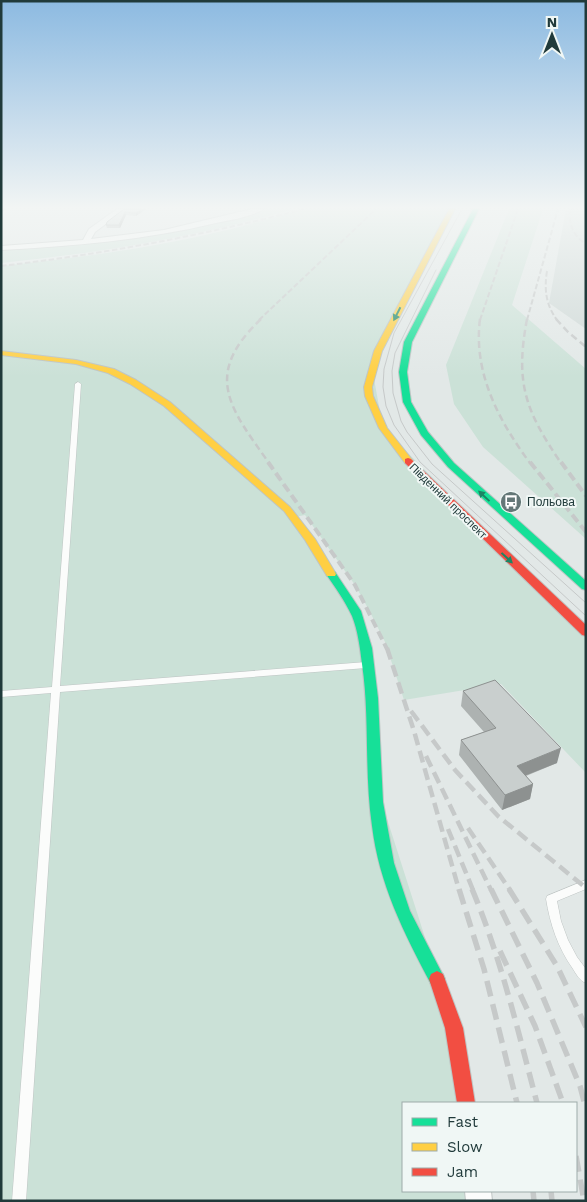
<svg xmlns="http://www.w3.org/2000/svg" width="587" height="1202" font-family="'Work Sans',sans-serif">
<rect width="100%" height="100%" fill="#e2e8e7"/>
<polygon fill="#cfd9d7" points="566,209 586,209 586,329 549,303"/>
<g fill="#cbe1d7">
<path d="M260,209h34c-96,27 -194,44 -293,54v-15l84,-5 97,-15z"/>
<path d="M304,209h148l-80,159 11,60 203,204v141l-85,-89 -97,16 -19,-58 -15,-30 -15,-27 -50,-70 -10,2 65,104 13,154 81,253 12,75h-63v88h75l1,10h-478v-935c76,-8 152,-18 226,-36 25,-6 51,-14 77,-21z"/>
<polygon points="509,209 543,209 512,305 586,369 586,539 483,447 454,404 446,365"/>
</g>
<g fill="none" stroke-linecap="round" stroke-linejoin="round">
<g stroke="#bfc5c4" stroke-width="1">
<g id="lane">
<polygon points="78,382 81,384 60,686 366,662 370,665 366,668 60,692 26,1201 12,1201 51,693 1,697 1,691 52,687 75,384"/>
<path d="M586,880v9l-29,12 4,20 7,19 9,17 9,12v14c-6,-2 -10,-9 -13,-14 -15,-21 -23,-45 -27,-70l1,-3z"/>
</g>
</g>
<g stroke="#bfc5c4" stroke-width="2">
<g id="street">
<path d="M117,209h9l-31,23 -4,7 73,-9 88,-21h12c-13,8 -33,11 -48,14 -71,17 -142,23 -215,27v-4l82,-6 6,-11z"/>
<polygon points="465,1191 491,1191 492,1201 466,1201"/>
</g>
</g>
<g stroke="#bec5c4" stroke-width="2">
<g id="fast">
<polygon points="473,209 479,209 412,342 407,372 411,402 428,432 454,463 586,581 586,590 582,589 448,467 421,435 403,402 399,372 404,342"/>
<path d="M331,571l4,1 26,39 11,37 6,50 5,104 11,61 16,48 35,68 -2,5 -6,3 -6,-3c-27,-51 -52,-100 -59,-158 -8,-54 -2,-109 -10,-162 -2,-16 -4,-33 -10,-48 -7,-15 -17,-29 -26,-42z"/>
</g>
</g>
<g stroke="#bec5c4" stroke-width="2">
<g id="slow">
<polygon points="449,209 455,209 382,351 372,387 373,396 387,428 413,461 408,464 405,463 379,428 365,396 364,387 374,351"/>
<polygon points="1,351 76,360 114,369 136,380 170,402 290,507 315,539 336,574 335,576 327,576 305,540 284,511 164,406 130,384 108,373 76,364 1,355"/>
</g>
</g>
<g stroke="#bec5c4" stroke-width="2">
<g id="jam">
<polygon points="408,458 411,459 586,625 586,636 582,635 405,463 405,459"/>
<polygon points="437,971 443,974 463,1028 475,1103 457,1103 445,1028 429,979 431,974"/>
</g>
</g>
<use href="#lane" fill="#fbfcfb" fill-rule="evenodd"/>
<use href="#street" fill="#fbfcfb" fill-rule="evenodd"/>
<use href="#fast" fill="#16e098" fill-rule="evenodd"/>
<use href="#slow" fill="#ffcf43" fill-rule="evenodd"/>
<use href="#jam" fill="#f24e42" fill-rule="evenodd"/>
<g stroke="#c6c9c9" stroke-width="1">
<polyline points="462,209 394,333 384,369 383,387 386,406 394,425 420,462 586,616"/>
<polyline points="436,270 395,353 392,371 393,393 401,421 407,432 432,464 586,603"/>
</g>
<g stroke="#c6c9c9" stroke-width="2" stroke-dasharray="5.5 2.5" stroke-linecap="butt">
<path d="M571,209c-3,16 2,26 15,35"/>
<path d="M1,266c103,-12 203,-31 303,-57"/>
<path d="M547,271c-3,19 -1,34 10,49"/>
<polyline points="259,320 376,209"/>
<polyline points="480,320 518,209"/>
<polyline points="527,320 558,209"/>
</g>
<g stroke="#c6c9c9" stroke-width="2.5" stroke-dasharray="7 4" stroke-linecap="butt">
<path d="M261,319c-59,56 -31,89 8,144"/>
<path d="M480,319c-7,54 19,102 50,144"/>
<path d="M527,319c-12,64 -2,91 34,144"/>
<polyline points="556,319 568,332 586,347"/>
</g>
<g stroke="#c6c9c9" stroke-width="4" stroke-dasharray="9 4.5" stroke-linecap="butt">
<polyline points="268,462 355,585 387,649"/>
<polyline points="530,462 586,532"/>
<polyline points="561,462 586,496"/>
</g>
<g stroke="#c6c9c9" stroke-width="4.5" stroke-dasharray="12 6" stroke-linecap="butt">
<polyline points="387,648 414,731 459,890"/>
<polyline points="411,711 455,770 498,816 586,888"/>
<polyline points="426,756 491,890"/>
<polyline points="468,828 510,890"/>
<polyline points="448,829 473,890"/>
</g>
<g stroke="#c6c9c9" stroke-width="5.5" stroke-dasharray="16 8" stroke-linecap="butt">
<polyline points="459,889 484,969 517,1103"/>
<path d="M472,889c29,69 46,142 65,214"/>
<polyline points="491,889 537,983 580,1086 586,1109"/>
<polyline points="509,889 557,966 586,1027"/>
<polyline points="500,951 535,1026 563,1103"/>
<polyline points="576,1156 584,1201"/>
<polyline points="533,1191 534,1201"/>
<polyline points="551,1191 552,1201"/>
</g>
</g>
<g fill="#adb2b1">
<polygon points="124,209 146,209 136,216 126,215 120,228 107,228 106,225"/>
<polygon points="463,691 557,763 526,776 533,784 530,799 502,810 459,755 461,740 484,732 461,706"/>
</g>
<g fill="#8d9190">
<polygon points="1,209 7,209 1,212"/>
<polygon points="142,209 146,209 136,216 136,213"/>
<polygon points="125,212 126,215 120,228 119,225"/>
<polygon points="561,748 557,763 514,780 517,766"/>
<polygon points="533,784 530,799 502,810 505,795"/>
</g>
<g fill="#c9cfce" stroke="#8d9190">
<polygon points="124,209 142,209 136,213 125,212 119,225 106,225 107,222"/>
<polygon points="495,680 561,748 517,766 533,784 505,795 461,740 496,728 463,691"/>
</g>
<defs><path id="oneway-solid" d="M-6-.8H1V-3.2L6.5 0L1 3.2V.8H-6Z" transform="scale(1.25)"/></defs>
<g fill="#1c8564">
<use href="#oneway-solid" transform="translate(397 314) rotate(117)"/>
<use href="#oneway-solid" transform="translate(484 496) rotate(-137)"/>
<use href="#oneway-solid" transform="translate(507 558) rotate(43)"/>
</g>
<linearGradient id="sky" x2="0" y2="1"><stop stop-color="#8cbae1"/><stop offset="0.55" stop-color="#f2f5f4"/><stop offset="1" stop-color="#f2f5f4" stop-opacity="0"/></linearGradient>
<rect width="587" height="377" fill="url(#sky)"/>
<defs>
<g id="bus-disc" transform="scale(1.125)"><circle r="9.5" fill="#647777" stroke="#f0f7f5"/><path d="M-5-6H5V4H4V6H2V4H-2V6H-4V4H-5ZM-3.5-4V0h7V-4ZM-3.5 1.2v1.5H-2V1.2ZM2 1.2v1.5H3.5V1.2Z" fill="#fff"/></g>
</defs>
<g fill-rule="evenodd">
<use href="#bus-disc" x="511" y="502"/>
</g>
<g text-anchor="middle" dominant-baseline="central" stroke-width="4" stroke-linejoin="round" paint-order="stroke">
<g font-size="11" fill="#203a3a" stroke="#f0f7f5">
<text transform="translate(448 501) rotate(44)">Південний проспект</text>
</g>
<g font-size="12" fill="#203a3a" stroke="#f0f7f5" text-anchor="start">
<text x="527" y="502">Польова</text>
</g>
</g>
<rect width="587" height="1202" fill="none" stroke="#203a3a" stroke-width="5"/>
<rect x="402" y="1102" width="175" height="90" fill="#f0f7f5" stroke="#9dabaa"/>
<rect x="412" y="1118" width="25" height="8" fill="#16e098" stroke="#9dabaa"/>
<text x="447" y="1127" font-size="15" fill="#203a3a">Fast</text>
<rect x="412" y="1143" width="25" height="8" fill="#ffcf43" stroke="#9dabaa"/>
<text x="447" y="1152" font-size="15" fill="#203a3a">Slow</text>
<rect x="412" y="1168" width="25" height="8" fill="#f24e42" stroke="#9dabaa"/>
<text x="447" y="1177" font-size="15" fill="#203a3a">Jam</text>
<g transform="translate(552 35)" stroke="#f0f7f5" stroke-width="4" paint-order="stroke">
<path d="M0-4L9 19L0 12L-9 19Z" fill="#203a3a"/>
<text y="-8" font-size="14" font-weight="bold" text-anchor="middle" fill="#203a3a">N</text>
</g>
</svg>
